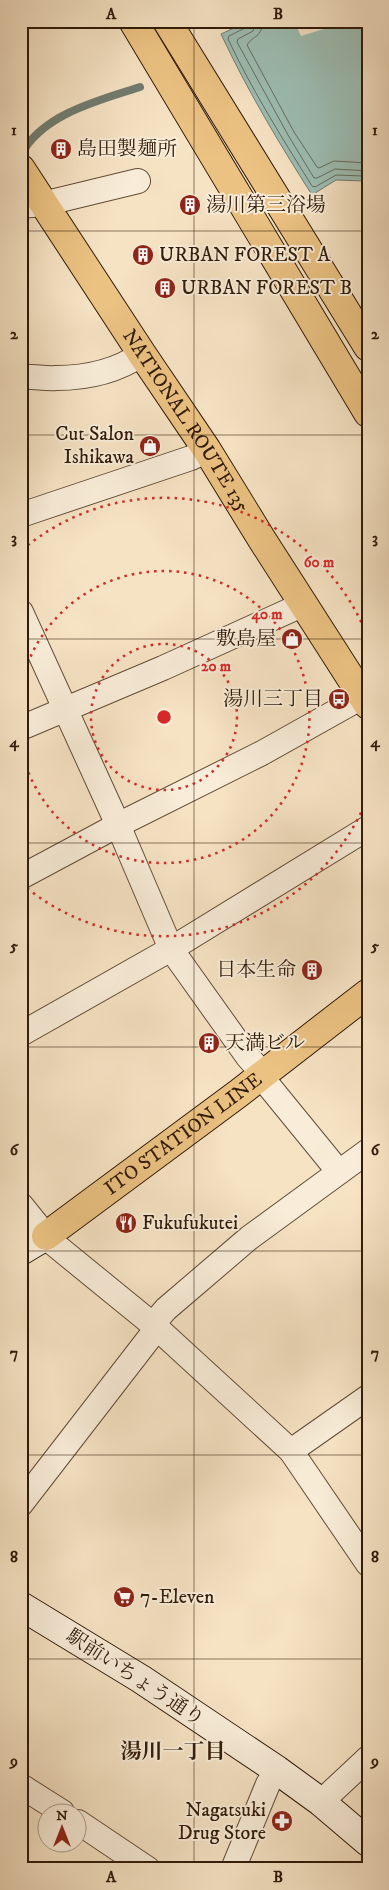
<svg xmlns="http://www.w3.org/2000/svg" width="389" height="1890" font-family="'IM FELL DW Pica','Noto Serif JP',serif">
<rect width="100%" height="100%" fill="#f6e3c4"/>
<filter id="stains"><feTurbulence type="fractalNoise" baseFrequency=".004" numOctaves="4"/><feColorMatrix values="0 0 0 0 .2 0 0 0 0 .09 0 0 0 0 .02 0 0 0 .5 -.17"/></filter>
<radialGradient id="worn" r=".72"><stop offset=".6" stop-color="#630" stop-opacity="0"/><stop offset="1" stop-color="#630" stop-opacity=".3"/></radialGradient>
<path fill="#9dbeb4" stroke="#717c70" d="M249,21h119v167l-5,-7 -27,-1 -24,15c-33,-52 -65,-105 -91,-161z"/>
<polygon fill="#f6e3c4" points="294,21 350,21 301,36"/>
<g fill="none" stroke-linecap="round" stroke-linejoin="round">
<g stroke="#666c5e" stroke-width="1">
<path d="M249,21l-2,6 -18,9 -1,3c24,51 54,99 84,147l3,1 21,-12 27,1 5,3"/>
<polyline points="256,21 253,31 238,39 237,42 288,135 314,178 317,178 335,169 368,171"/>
<path d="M263,21c-1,17 -10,14 -16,24l47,87 23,35 2,1 15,-7 34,2"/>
</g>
<path stroke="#717c70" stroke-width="8" d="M21,155c21,-41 79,-55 119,-68"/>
<g stroke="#624c38" stroke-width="26">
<g id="street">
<polyline points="21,206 43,204 138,181"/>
<path d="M21,377c12,-1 24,2 35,1 30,0 61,-7 86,-24"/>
<polyline points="21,515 191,458 207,450"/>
<polyline points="21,612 118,825 171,949 248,1057 263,1074 268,1085 339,1172"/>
<polyline points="21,728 163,668 304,604"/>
<polyline points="21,877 118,825 262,753 362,697"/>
<polyline points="21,1034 171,949 368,828"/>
<polyline points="21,1205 46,1236 54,1244 157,1328 291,1451 368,1564"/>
<polyline points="153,1324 166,1309 249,1238 368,1151"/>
<polyline points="291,1451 368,1397"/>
<polyline points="21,1504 157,1328"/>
<polyline points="21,1786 62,1812"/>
<polyline points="321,1802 368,1758"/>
<polyline points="78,1822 148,1869"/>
<polyline points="233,1869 268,1784 277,1770"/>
</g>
</g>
<g stroke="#301a09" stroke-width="30">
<g id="secondary">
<polyline points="21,1251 46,1236"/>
<polyline points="21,1606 141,1679 277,1770 321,1802 368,1842"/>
</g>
</g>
<g stroke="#301a09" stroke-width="30">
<g id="primary">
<path id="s1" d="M46,1236l193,-143 129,-100"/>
</g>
</g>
<g stroke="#301a09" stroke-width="30">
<g id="highway">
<polyline points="133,21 368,413"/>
<polyline points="167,21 368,347"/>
<path id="s2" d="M21,169l121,185 65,96 54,88 107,167"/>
</g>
</g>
<use href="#street" stroke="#f9edd9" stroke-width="24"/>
<use href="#secondary" stroke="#f9edd9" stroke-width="28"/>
<use href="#primary" stroke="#ebc282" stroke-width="28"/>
<use href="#highway" stroke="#ebc282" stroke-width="28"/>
</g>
<path fill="none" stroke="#301a09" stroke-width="1" stroke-opacity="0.55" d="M194,21v1848M21,231h347M21,435h347M21,639h347M21,843h347M21,1047h347M21,1251h347M21,1455h347M21,1659h347"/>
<g fill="none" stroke="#d62828" stroke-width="2.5" stroke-dasharray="2.5 5">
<circle cx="164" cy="717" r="73"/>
<path d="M21 685A146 146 0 1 1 21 749"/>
<path d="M367 799A219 219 0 0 1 22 884M22 550A219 219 0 0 1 367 635"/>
</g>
<defs>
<g id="building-disc" transform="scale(1.125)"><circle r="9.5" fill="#8f2418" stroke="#f9edd9"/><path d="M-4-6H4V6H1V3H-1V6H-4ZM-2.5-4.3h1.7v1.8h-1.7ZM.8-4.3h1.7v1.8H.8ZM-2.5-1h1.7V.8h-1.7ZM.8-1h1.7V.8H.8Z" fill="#fff"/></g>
<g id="shop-disc" transform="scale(1.125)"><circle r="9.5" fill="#8f2418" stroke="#f9edd9"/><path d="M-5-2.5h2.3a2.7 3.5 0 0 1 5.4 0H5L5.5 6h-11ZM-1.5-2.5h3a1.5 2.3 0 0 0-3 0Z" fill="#fff"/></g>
<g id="bus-disc" transform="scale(1.125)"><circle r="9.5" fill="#8f2418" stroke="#f9edd9"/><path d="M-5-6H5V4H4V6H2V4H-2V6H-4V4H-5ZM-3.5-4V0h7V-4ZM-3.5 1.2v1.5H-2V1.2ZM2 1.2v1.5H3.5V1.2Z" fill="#fff"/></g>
<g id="restaurant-disc" transform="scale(1.125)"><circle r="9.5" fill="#8f2418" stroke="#f9edd9"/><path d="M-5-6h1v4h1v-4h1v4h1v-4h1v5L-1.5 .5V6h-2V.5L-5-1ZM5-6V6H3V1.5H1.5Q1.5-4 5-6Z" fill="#fff"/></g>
<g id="supermarket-disc" transform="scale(1.125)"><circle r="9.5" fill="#8f2418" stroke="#f9edd9"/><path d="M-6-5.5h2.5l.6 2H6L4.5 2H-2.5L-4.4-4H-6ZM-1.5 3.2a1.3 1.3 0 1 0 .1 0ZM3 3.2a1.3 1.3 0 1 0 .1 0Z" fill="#fff"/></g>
<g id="pharmacy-disc" transform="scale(1.125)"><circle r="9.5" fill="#8f2418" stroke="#f9edd9"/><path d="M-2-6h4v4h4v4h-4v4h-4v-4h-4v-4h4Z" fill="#fff"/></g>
</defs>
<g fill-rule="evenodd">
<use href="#building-disc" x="61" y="149"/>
<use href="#building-disc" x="190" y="205"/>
<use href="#building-disc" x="143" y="255"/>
<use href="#building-disc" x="165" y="288"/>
<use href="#shop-disc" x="150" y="446"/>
<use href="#shop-disc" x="292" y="639"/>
<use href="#bus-disc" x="339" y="699"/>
<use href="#building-disc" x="312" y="970"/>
<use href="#building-disc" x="209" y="1043"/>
<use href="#restaurant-disc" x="126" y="1223"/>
<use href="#supermarket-disc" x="124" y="1597"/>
<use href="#pharmacy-disc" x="282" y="1821"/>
</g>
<g text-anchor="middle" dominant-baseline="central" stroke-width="4" stroke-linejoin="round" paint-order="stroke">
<g font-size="20" fill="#301a09" stroke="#f9edd9" text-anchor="start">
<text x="77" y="149">島田製麺所</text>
<text x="206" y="205">湯川第三浴場</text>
<text x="159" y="255">URBAN FOREST A</text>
<text x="181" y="288">URBAN FOREST B</text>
<text x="134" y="434" text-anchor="end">Cut Salon<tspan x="134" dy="23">Ishikawa</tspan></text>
<text x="276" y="639" text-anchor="end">敷島屋</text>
<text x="323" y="699" text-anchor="end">湯川三丁目</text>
<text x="296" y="970" text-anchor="end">日本生命</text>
<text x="225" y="1043">天満ビル</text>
<text x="142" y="1223">Fukufukutei</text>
<text x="140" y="1597">7-Eleven</text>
<text x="266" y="1810" text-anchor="end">Nagatsuki<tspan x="266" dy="23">Drug Store</tspan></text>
</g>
<g font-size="20" fill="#301a09" stroke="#f9edd9">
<text stroke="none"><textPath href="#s2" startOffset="301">NATIONAL ROUTE 135</textPath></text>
<text stroke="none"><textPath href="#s1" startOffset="171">ITO STATION LINE</textPath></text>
<text transform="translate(135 1678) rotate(33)">駅前いちょう通り</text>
</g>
<g font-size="21" font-weight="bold" fill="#301a09" stroke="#f9edd9">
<text x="173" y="1752">湯川一丁目</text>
</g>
</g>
<circle cx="164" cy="717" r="8" fill="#d62828" stroke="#f9edd9" stroke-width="2.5"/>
<g font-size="15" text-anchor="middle" font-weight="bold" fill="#d62828" stroke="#f9edd9" stroke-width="4" stroke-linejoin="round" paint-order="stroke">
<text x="319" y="567">60 m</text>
<text x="267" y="619">40 m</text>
<text x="216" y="671">20 m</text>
</g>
<rect width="389" height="1890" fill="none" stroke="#f6e3c4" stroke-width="55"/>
<g transform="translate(62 1828)"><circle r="24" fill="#f9edd9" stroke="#a99986"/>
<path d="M0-4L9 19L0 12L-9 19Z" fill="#8f2418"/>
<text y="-8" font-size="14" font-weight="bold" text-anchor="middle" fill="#301a09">N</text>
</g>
<rect x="28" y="28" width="334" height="1834" fill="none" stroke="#301a09" stroke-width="2"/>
<g font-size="16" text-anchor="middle" font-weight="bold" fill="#301a09">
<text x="111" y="19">A</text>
<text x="278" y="19">B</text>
<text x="14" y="135">1</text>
<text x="375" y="135">1</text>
<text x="14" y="339">2</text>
<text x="375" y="339">2</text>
<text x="14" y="543">3</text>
<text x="375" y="543">3</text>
<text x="14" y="747">4</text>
<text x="375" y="747">4</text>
<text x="14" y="951">5</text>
<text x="375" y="951">5</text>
<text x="14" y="1155">6</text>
<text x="375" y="1155">6</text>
<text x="14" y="1358">7</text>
<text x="375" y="1358">7</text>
<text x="14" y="1562">8</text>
<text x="375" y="1562">8</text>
<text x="14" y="1766">9</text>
<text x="375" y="1766">9</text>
<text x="111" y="1882">A</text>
<text x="278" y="1882">B</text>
</g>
<rect width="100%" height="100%" filter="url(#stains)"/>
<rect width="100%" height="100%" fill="url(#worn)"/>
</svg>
